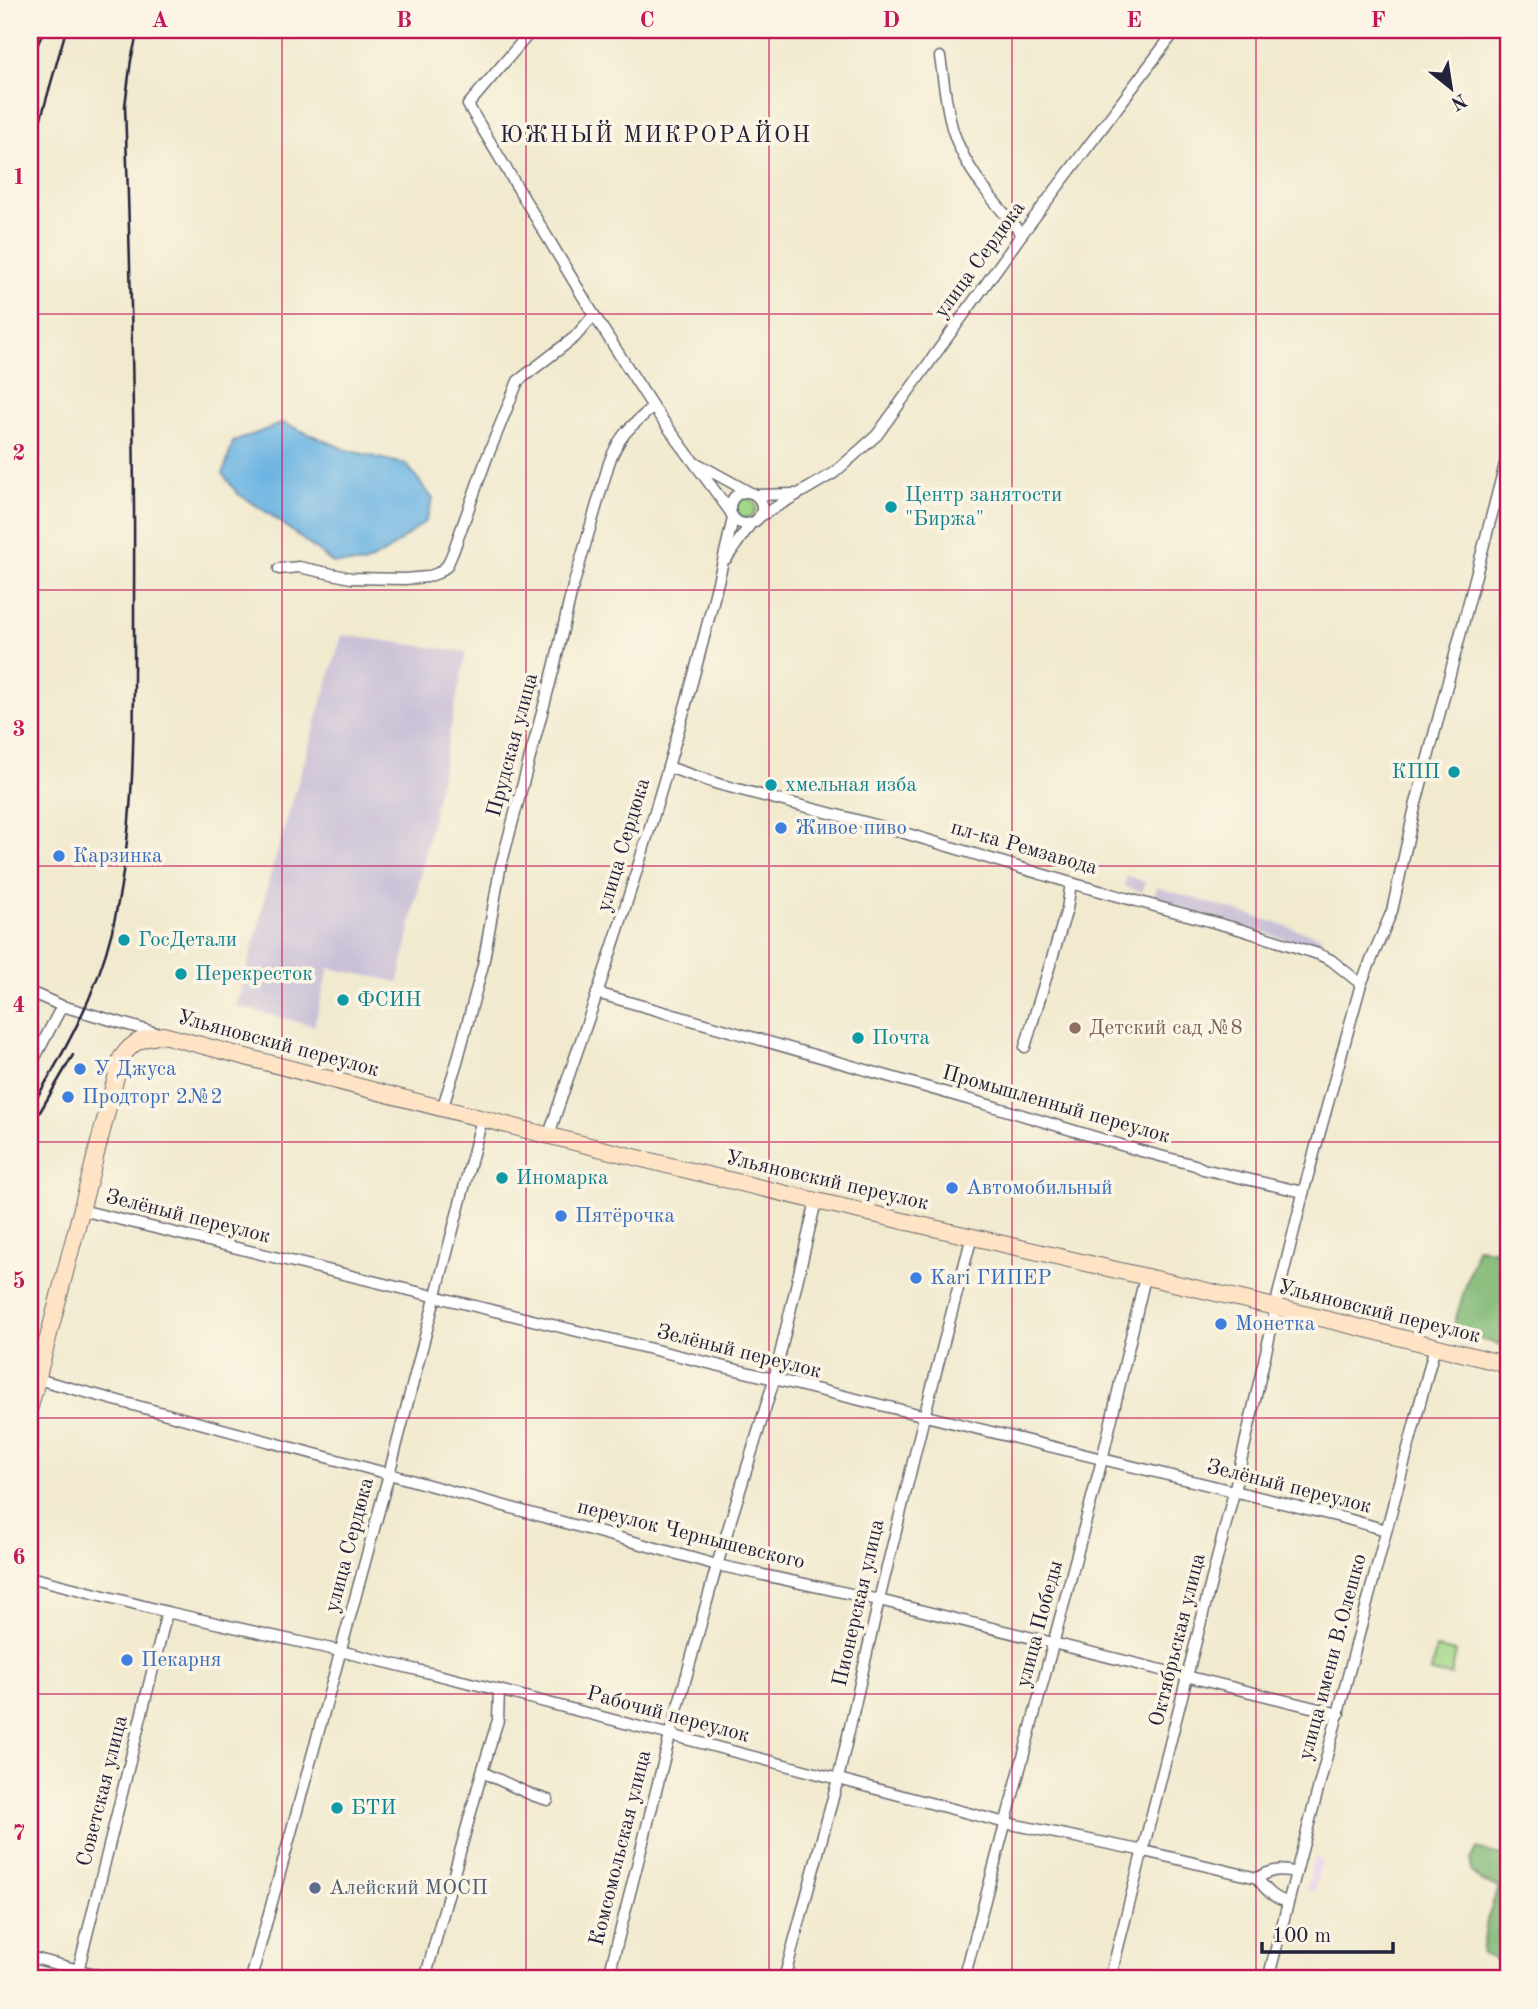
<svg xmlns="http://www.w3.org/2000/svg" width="1538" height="2009" font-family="'Old Standard TT',serif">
<rect width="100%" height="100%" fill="#fcf5e5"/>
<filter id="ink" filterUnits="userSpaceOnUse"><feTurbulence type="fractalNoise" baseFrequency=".0143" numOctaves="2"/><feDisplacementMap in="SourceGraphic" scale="14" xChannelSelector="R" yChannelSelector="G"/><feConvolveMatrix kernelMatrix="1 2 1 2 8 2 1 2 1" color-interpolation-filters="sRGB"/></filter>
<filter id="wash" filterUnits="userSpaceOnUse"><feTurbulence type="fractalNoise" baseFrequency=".00686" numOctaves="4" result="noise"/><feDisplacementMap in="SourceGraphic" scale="28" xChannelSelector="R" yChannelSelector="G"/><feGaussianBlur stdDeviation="1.57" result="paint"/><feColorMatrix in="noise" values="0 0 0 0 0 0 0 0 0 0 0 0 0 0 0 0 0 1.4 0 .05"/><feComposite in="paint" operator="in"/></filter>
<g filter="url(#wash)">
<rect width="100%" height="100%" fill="#f1eacf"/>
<polygon fill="#e8d2ee" points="1314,1858 1322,1861 1314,1892 1306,1890"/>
<g fill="#c9bfd7">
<polygon points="342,635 466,652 399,982 329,968 314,1026 236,1006 257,933 269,879"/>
<polygon points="1127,876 1145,882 1142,892 1124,886"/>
<polygon points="1157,887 1322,937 1318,949 1153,899"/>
</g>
<g fill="#a1d889" stroke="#627d62" stroke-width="2">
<circle cx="746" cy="508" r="10"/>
<polygon points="1436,1648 1456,1652 1451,1676 1431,1672"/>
</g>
<g fill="#80b875" stroke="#516d58" stroke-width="2">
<polygon points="1477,1248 1508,1252 1508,1347 1452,1331"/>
<polygon points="1477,1848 1508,1858 1508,1979 1499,1979 1503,1963 1482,1954 1487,1920 1498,1887 1483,1882 1471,1872 1471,1860"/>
</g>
<polygon fill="#6ab4e3" stroke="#466b8f" stroke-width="2" points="283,423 347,450 407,465 433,499 426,521 386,552 364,564 333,563 271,515 237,493 223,474 233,442"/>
</g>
<g filter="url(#ink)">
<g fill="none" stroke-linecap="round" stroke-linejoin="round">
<g stroke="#6a686f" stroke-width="13">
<g id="street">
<polyline points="532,30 468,105 594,315 653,407 729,510"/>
<path d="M940,57c4,24 6,51 13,74 13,40 42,72 69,103"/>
<polyline points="698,464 747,491"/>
<circle cx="746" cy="508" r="16"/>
<polyline points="755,495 796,494"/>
<polyline points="759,517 834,473 877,435 1022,234 1176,30"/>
<polyline points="727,558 751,523"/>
<polyline points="279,569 299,567 351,578 405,579 427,577 438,573 447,566 453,552 486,460 518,381 575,337 594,315"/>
<polyline points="668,767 718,784 891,829 1071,883 1242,930 1318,954 1331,960 1361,984"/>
<polyline points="30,992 62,1006 160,1034"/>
<polyline points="597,993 992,1106 1141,1151 1195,1165 1203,1169 1303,1192"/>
<polyline points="1025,1047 1067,909 1071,883"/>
<polyline points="30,1067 62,1006"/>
<path d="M442,1109l15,-47 26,-97 17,-96 54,-201 18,-78 37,-127c11,-29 21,-36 44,-56"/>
<path d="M549,1135c15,-47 32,-94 48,-141 52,-157 100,-315 136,-476"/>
<polyline points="81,1210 1344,1518 1386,1530"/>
<polyline points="37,1379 389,1474 717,1565 879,1600 1339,1714"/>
<path d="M30,1577l137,35 173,39 159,39 507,133 138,28 113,27c9,12 17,21 31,24"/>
<polyline points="482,1772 532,1795 548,1800"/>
<path d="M1257,1878c14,-8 24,-10 39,-5"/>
<polyline points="30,1957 113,1979"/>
<polyline points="76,1979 167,1612"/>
<polyline points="251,1979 389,1474 482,1119"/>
<polyline points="425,1979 482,1772 498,1720 499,1690"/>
<polyline points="608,1979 670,1736 717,1565 774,1380 816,1201"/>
<polyline points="784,1979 838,1779 879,1600 924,1417 972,1236"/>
<polyline points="964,1979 1102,1460 1145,1277"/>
<polyline points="1110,1979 1234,1492 1276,1308 1278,1295 1305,1186 1361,984 1392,911 1415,807 1508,453"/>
<polyline points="1268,1979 1435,1346"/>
</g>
</g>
<g stroke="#6a686f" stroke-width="18">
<path id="secondary" d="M30,1407l91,-349c13,-18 20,-19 42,-23 217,58 435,115 654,166 231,54 462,104 691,164"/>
</g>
<use href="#street" stroke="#fff" stroke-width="10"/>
<use href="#secondary" stroke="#fee4c5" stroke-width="16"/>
<g stroke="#22223b" stroke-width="2.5">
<polyline points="30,62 44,30"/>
<polyline points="30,157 66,30"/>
<path d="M30,1109c34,-56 66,-113 82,-178 25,-106 22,-218 22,-327 1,-166 -3,-332 -9,-498l6,-46 7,-30"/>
<polyline points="30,1129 73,1055"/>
</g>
</g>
</g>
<path fill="none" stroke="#c2185b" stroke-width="2" stroke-opacity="0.55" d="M282,30v1949M526,30v1949M769,30v1949M1012,30v1949M1256,30v1949M30,314h1478M30,590h1478M30,866h1478M30,1142h1478M30,1418h1478M30,1694h1478"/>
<g fill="#0f9aa8" stroke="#fcf5e5" stroke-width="2.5">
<circle cx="891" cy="507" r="7"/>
<circle cx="1454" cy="772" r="7"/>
<circle cx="771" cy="785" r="7"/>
<circle cx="124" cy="940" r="7"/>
<circle cx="181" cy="974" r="7"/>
<circle cx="343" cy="1000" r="7"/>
<circle cx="858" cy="1038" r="7"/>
<circle cx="502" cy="1178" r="7"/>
<circle cx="337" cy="1808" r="7"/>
</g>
<g fill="#3f7fe0" stroke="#fcf5e5" stroke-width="2.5">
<circle cx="781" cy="828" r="7"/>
<circle cx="59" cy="856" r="7"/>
<circle cx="80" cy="1069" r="7"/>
<circle cx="68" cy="1097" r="7"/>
<circle cx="952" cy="1188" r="7"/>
<circle cx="561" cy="1216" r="7"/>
<circle cx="916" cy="1278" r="7"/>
<circle cx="1221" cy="1324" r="7"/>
<circle cx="127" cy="1660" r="7"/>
</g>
<circle fill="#8d6e63" stroke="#fcf5e5" stroke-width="2.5" cx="1075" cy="1028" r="7"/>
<circle fill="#5c6f8a" stroke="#fcf5e5" stroke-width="2.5" cx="315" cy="1888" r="7"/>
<g text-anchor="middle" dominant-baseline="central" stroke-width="7" stroke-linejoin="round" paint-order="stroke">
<g font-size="21" fill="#22223b" stroke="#fcf5e5">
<text transform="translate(980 260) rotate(-54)">улица Сердюка</text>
<text transform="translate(513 745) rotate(-75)">Прудская улица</text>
<text transform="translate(624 845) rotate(-73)">улица Сердюка</text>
<text transform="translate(1024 848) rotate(16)">пл-ка Ремзавода</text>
<text transform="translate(278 1044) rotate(15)">Ульяновский переулок</text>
<text transform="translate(1056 1105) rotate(16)">Промышленный переулок</text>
<text transform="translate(827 1181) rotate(13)">Ульяновский переулок</text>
<text transform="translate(188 1217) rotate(14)">Зелёный переулок</text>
<text transform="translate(1379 1312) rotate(14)">Ульяновский переулок</text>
<text transform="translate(739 1352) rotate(14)">Зелёный переулок</text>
<text transform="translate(1289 1487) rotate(14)">Зелёный переулок</text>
<text transform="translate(691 1535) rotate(14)">переулок Чернышевского</text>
<text transform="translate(350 1545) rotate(-75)">улица Сердюка</text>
<text transform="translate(859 1603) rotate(-77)">Пионерская улица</text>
<text transform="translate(1040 1624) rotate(-75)">улица Победы</text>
<text transform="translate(1178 1640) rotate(-76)">Октябрьская улица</text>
<text transform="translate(1333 1657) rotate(-75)">улица имени В.Олешко</text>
<text transform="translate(668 1715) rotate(15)">Рабочий переулок</text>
<text transform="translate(103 1791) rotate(-76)">Советская улица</text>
<text transform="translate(621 1848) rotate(-76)">Комсомольская улица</text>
</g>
<g font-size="21" fill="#0d838f" stroke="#fcf5e5" text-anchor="start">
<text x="905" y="495">Центр занятости<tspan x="905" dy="24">"Биржа"</tspan></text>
<text x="1440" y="772" text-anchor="end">КПП</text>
<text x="785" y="785">хмельная изба</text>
<text x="138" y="940">ГосДетали</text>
<text x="195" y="974">Перекресток</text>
<text x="357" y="1000">ФСИН</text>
<text x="872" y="1038">Почта</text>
<text x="516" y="1178">Иномарка</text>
<text x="351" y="1808">БТИ</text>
</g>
<g font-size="21" fill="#366cbe" stroke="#fcf5e5" text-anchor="start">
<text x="795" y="828">Живое пиво</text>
<text x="73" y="856">Карзинка</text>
<text x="94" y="1069">У Джуса</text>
<text x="82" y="1097">Продторг 2№2</text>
<text x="966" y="1188">Автомобильный</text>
<text x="575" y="1216">Пятёрочка</text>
<text x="930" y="1278">Kari ГИПЕР</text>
<text x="1235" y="1324">Монетка</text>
<text x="141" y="1660">Пекарня</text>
</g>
<g font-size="21" fill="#785e54" stroke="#fcf5e5" text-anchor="start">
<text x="1089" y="1028">Детский сад №8</text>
</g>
<g font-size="21" fill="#4e5e75" stroke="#fcf5e5" text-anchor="start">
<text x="329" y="1888">Алейский МОСП</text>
</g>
<g font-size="23" letter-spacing="2" fill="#22223b" stroke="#fcf5e5">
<text x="656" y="135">ЮЖНЫЙ МИКРОРАЙОН</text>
</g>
</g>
<rect width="1538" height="2009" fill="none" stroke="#fcf5e5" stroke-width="77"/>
<g transform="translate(1451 88) rotate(150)" stroke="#fcf5e5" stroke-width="5" paint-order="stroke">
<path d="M0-5L12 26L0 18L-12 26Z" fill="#22223b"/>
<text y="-10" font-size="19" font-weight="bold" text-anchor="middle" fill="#22223b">N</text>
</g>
<path d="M1262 1942v10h131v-10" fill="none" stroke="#22223b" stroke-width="3.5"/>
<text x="1272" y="1942" font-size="21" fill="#22223b" stroke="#fcf5e5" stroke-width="5" paint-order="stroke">100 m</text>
<rect x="38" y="38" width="1462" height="1932" fill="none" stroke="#c2185b" stroke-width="2.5"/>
<g font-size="23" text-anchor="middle" font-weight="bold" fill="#c2185b">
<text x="160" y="27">A</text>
<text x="404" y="27">B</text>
<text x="647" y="27">C</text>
<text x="891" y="27">D</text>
<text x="1134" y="27">E</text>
<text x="1378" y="27">F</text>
<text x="19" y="184">1</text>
<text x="19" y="460">2</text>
<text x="19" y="736">3</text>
<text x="19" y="1012">4</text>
<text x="19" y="1288">5</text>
<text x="19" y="1564">6</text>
<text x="19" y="1840">7</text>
</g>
</svg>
